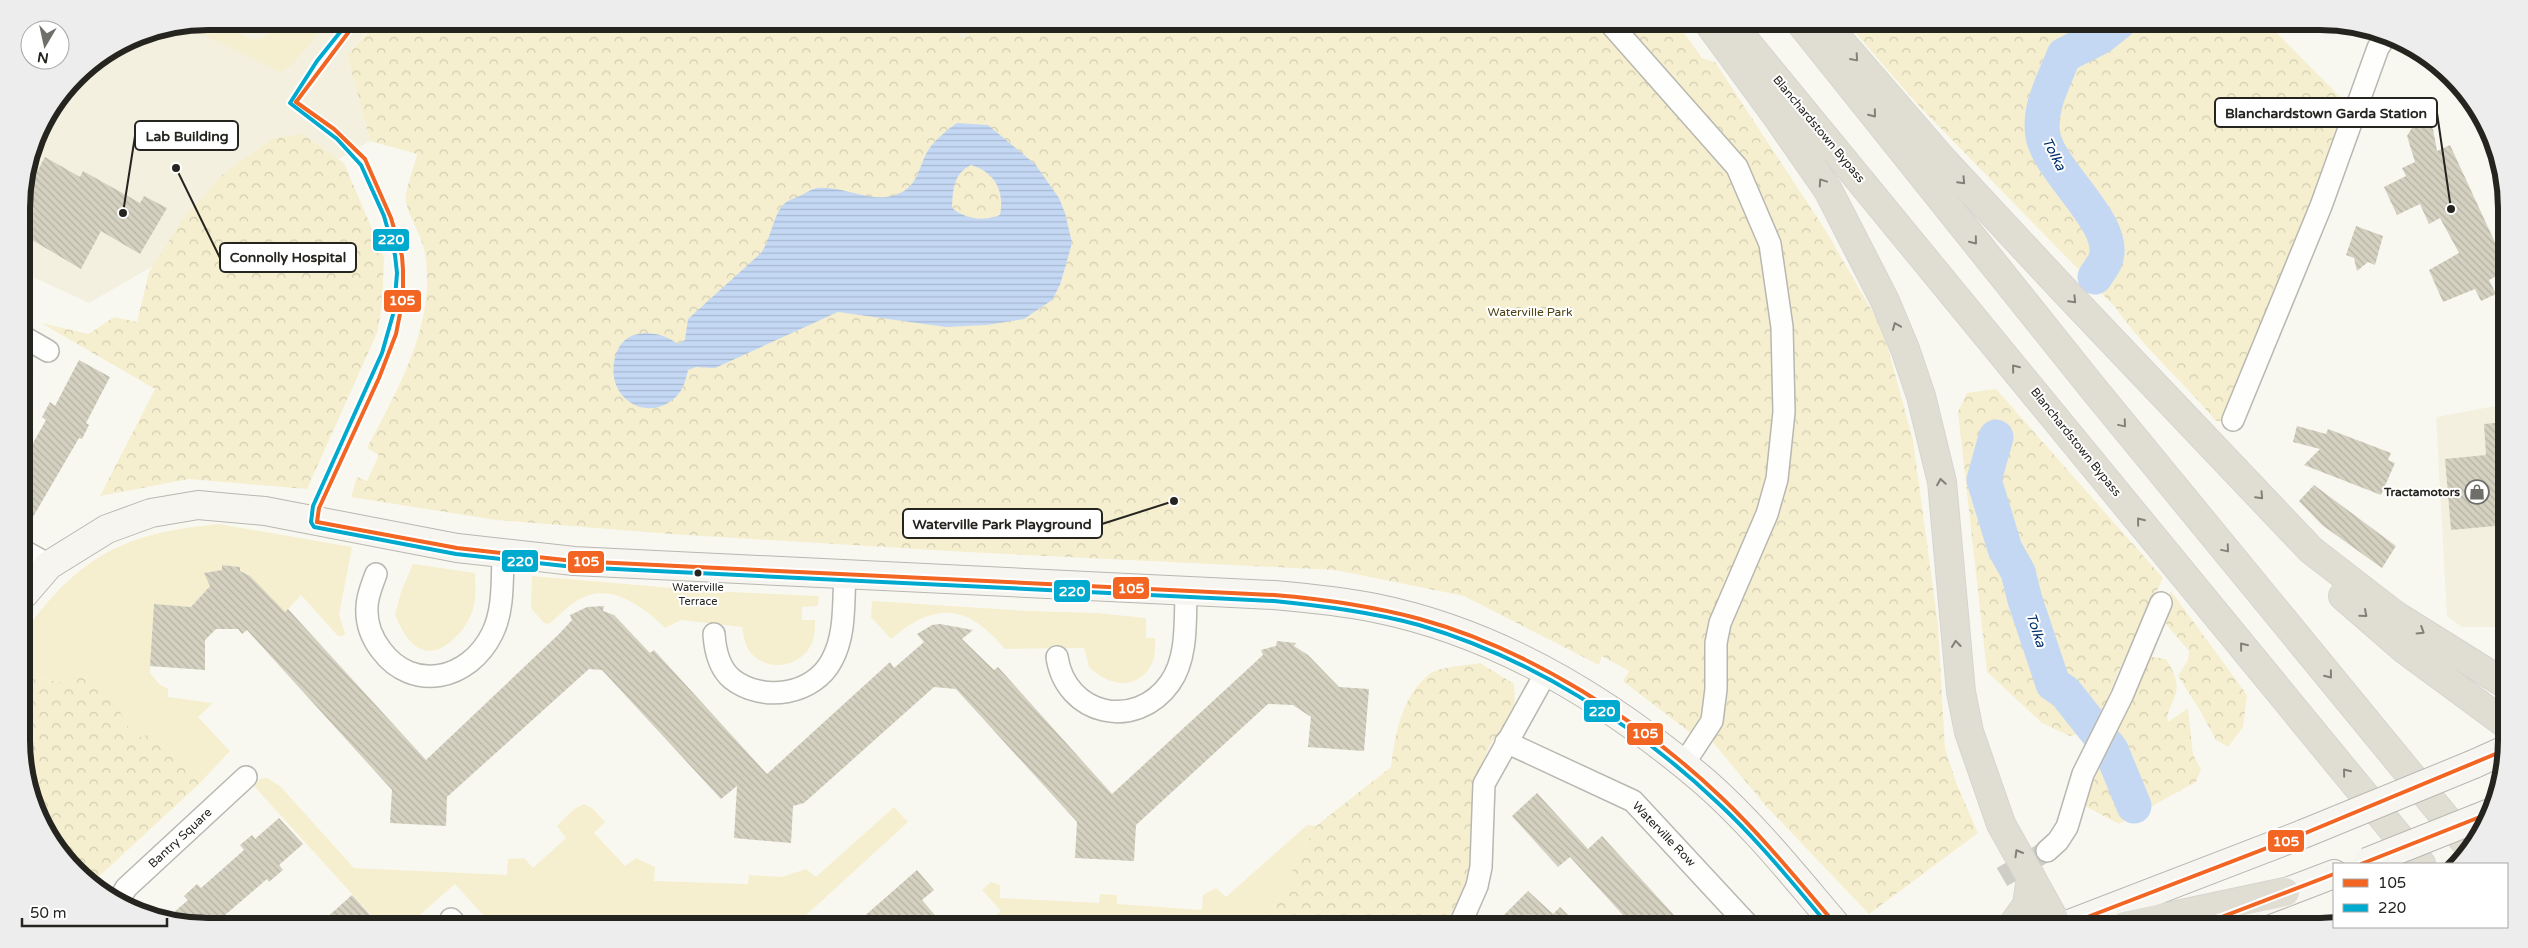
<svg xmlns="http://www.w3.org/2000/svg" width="2528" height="948" font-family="'Varela Round',sans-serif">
<defs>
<pattern id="forest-crowns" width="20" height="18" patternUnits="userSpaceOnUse" patternTransform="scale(1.25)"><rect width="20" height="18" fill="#f5efcf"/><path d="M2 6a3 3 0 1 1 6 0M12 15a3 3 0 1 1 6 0" fill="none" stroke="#d2cdb1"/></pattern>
<pattern id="water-rules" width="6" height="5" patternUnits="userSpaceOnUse" patternTransform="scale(1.25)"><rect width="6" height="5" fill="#c4d8f4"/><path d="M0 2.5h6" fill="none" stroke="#a8b9d1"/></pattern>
<pattern id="building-back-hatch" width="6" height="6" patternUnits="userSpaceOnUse" patternTransform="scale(1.25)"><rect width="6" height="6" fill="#d4d1c1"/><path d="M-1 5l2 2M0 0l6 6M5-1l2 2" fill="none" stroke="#b6b3a5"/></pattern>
</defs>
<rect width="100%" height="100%" fill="#f9f8f0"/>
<g fill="#f3f0e0">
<polygon points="208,21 376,21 347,55 370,141 89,303 22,272 22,195 40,125 85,68 137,35"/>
<polygon points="944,21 978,21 963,38"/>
<polygon points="2506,404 2506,627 2462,627 2447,616 2436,417"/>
</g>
<g fill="#f5efcf">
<path d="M208,21c31,0 45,42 70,0h51l-37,44 -12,7 -86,-42 4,-7z"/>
<path d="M219,524l133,23 -13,68 6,18 -2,3h-5l-37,-41 -22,24 -39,-48v-4l-18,-2v5l-17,3 5,13 -19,21 -37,-3 -4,69 9,11 9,5v8l45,6 -15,14 32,34 -30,32 -30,-31 -13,-20 -23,7 -26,-49 -32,-15 -16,7 -24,-4 -12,7c0,-15 -2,-32 0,-47 2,-11 15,-26 23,-35 50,-58 98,-72 172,-79z"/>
<path d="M413,564l62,9c0,13 2,27 -3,39 -5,16 -28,44 -48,38 -15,-4 -23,-22 -29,-35l6,-23z"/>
<path d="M532,576l176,15 111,5 -1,10 -16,1v13h13c0,7 0,14 -2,20 -8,26 -44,34 -62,13 -6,-6 -7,-17 -9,-26l-61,-7 -16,8c-18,-18 -48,-41 -75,-33 -16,4 -29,19 -41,29l-5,-1 -13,-15z"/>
<path d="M872,601l156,10 69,2 49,5v20h9c0,8 1,19 -4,27 -14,27 -44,20 -62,2l-5,-19 -79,1c-37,-45 -70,-48 -114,-10l-20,-22z"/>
<polygon points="267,778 280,786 354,868 507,875 508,859 524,858 533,868 566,838 557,826 574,809 584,804 592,808 605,822 594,833 625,866 636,858 655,867 654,881 748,884 749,875 782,877 806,869 816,877 894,807 908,822 793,927 494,927 455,884 406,927 382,927 254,786 260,779"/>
<polygon points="1307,825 1316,826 1263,927 997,927 991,920 1001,911 982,890 991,882 1000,885 1000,898 1099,903 1100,894 1117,895 1117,904 1202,910 1203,895 1216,888 1226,897"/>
</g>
<g fill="url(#forest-crowns)">
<path d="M378,21h566l19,17 15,-17h701v5l23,32 13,4 111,169 57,99 30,110 25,185 7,124 12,36 21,48 -109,81 -103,-108 -60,-72 -10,3 -73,-56 6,-10 -27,-15 -3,9 -135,-69 -129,-26 -368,-18 -296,-18 -175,-14 -145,-23 6,-20 10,4 12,-26 -12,-7c31,-59 72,-129 57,-199 -3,-15 -18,-36 -18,-50 0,-14 8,-31 11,-45l-47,-13 -23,-86z"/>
<path d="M1845,21h420l84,85 -120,314 -13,1c-32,-39 -72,-72 -101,-114l-196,-201z"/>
<polygon points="302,134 344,163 384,257 382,306 377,333 307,489 189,479 100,496 155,389 41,323 89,334 114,317 137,322 149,272 183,219 224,173 274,138"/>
<polygon points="1996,389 2163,578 2118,672 2105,706 2086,732 2070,736 2042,723 1987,672 1958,412 1967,393"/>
<polygon points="2171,591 2247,695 2243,727 2228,747 2216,740 2201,712 2178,676 2188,660 2189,651 2166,624 2170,610 2166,603"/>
<path d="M2146,656l20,3c7,11 14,24 9,37 -3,10 -9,15 -7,26l20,-14 5,47 8,14 -5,13 -77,42 -36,-19z"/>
<path d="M1480,663l34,21 1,23 -6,12 -19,26 -17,41 -1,91 -22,50h-187l53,-101 75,-59c4,-33 11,-73 40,-94 8,-6 38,-8 49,-10z"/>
<polygon points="76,675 109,690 134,739 157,732 170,752 200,783 91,884 67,863 40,823 25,776 24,685 36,678 60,682"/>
</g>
<path fill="url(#water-rules)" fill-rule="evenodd" d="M957,123l31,2 47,39 24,34 6,15 7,30 -12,42 -8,15 -28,19 -37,6 -41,2 -108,-15 -123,56 -19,-1 -8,3c-2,7 -3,15 -8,22 -26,35 -79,9 -64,-38 3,-9 9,-16 18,-19 16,-4 30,-1 44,9l7,-4 3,-21 73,-66c10,-14 12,-37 22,-48 5,-5 11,-7 17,-9 5,-3 12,-7 17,-8 30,-3 58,20 87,3 15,-9 16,-29 25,-42 7,-10 18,-19 28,-26zM971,165c23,7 34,25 29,50 -18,7 -34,4 -48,-7 1,-18 1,-34 19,-43z"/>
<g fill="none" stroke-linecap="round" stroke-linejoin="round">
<g stroke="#c4d8f4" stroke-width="35">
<path d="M2095,277c3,-5 8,-11 10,-16 15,-36 -55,-88 -62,-125 -5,-28 11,-55 21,-81l36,-18 20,-16"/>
<polyline points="1996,437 1984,480 2005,549 2018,572 2025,600 2053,684 2065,692 2111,750 2134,806"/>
</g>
</g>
<g fill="url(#building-back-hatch)">
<polygon points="2422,123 2433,129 2437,151 2450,145 2505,264 2505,272 2489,280 2496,294 2481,301 2475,289 2443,302 2429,270 2459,253 2440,218 2429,224 2420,204 2397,215 2384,187 2406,176 2402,168 2415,162 2407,136 2413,126"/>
<polygon points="45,157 80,177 83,171 140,203 144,196 167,208 140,254 101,231 81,269 22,234 22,200"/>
<polygon points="2356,226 2383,236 2375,265 2368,262 2357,271 2354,258 2346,255"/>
<polygon points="79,360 110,377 86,423 89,425 82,439 79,438 23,534 23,461 46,420 42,417 50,402 55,406"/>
<polygon points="2506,422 2506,525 2451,530 2445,459 2486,455 2484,424"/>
<polygon points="2297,426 2326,434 2328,429 2391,453 2388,460 2395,463 2381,495 2304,465 2320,449 2293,442"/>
<polygon points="2314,485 2396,546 2382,568 2322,525 2299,501"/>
<polygon points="222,565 240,567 240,571 250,576 285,612 288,609 426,760 559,634 572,620 570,615 587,607 604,606 603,611 614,615 650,653 654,650 767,774 890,662 894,668 924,642 917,634 932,625 940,624 973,630 962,639 994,670 998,667 1112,794 1263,655 1261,650 1276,646 1277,641 1296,643 1294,646 1308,655 1339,687 1369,689 1364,751 1308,747 1311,717 1293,705 1268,704 1136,825 1134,861 1075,858 1077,822 956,689 934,687 804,803 793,806 791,843 734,838 737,786 721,799 602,670 589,669 447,797 446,826 390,823 392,790 247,630 242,634 238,629 216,629 205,640 205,670 150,666 154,604 191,607 210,586 204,573 222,570"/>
<polygon points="1537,793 1588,849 1602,836 1684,926 1633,926 1570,857 1558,867 1512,816"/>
<polygon points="279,818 303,844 279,865 283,870 269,882 267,879 225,915 229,919 220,927 165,920 188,900 184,896 197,884 201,888 244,850 240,845 252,835 255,839"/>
<polygon points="917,870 934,890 922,900 945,927 852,927"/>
<polygon points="1528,891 1553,914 1560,907 1579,926 1539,927 1529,914 1517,927 1511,927 1502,917"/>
<polygon points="352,895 381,927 316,927"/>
</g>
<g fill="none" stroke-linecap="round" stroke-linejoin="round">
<polyline stroke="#cfcec6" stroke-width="21" stroke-dasharray="21 11" stroke-linecap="butt" points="2002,877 2047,851"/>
<g stroke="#b8b7b0" stroke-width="24">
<g id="street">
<polyline points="1608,21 1737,167 1770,244 1782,327 1784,412 1777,479 1767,514 1720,623 1716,643 1716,689 1712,721 1683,765"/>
<polyline points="22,336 48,351"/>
<polyline points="2233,420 2321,206 2378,48 2387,34"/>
<polyline points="24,551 49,565"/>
<path d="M376,574c-4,11 -9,22 -9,33 -1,16 4,30 14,43 32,43 88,30 111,-16 12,-23 10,-55 11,-80"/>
<path d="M714,634c1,16 5,34 18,45 31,24 82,16 100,-19 14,-26 11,-57 13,-86"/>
<path d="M1057,657c9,59 79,74 113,26 18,-25 15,-63 16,-93"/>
<polyline points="1506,742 1633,801 1749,926"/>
<polyline points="2047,851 2058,841 2067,827 2083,774 2122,696 2161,603"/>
<polyline points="118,902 126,888 246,777"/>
<polyline points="451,919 458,927"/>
<polyline points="1459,927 1477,886 1481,867 1484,784 1547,671"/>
</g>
</g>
<g stroke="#b8b7b0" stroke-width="30">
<g id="secondary">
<path d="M24,594l25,-29 58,-36 44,-16 47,-8 67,6 192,37 117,13 700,34c34,3 67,6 101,13 124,25 235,93 330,174 49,43 90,95 132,144"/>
<polyline points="2474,764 2505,750"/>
<polyline points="2064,926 2303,834"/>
<polyline points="2198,926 2334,874"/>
</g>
</g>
<g stroke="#d5d5d1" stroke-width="30">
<g id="highway">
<polyline points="1707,21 1778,118 1828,190 1885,301 1905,349 1921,396 1942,482 1961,692 1969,732 2001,824 2058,926"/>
<polyline points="1729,21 2421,864"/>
<polyline points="1799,21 2092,387 2471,849"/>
<polyline points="1823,21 1942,159 2062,288 2311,550 2395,615 2507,685"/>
<polyline points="2343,596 2404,649 2507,725"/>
<polyline points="2012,926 2027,905 2031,877"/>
<polyline points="2125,926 2285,892"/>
</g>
</g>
<use href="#street" stroke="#fefefd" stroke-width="21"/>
<use href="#secondary" stroke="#f6f5f0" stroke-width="28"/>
<use href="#highway" stroke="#e0ded3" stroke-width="28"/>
<g stroke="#b8b7b0" stroke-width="30" stroke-linecap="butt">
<g id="secondary-bridge">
<polyline points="2303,834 2474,764"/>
<polyline points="2367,862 2490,813"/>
</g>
</g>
<use href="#secondary-bridge" stroke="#f6f5f0" stroke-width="28"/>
<g stroke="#fff" stroke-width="8">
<g id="bus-1">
<polyline points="296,102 334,129 365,159 391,218 402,256 403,270 403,298 396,334 379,378 319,508 317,522"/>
<polyline points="296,102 357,21"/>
<path d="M317,522l140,26 117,13 700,34c49,4 98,11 146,24 109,30 222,102 303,180 41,39 77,84 114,127"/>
<polyline points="2361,864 2490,813"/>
<polyline points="2064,926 2303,834 2505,750"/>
<polyline points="2198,926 2334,874"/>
</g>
</g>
<g stroke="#fff" stroke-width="8">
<path id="bus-2" d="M349,21l-32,40 -27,42 47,36 24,26 23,51 11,39 2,18 -3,38 -12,42 -69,153 -2,16 3,5 142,27 118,13 700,34c49,5 97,11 145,24 110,32 216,99 299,178 41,38 75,81 111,123"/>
</g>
<use href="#bus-1" stroke="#f26522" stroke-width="4"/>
<use href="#bus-2" stroke="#00a9ce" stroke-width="4"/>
</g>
<defs><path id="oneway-chevron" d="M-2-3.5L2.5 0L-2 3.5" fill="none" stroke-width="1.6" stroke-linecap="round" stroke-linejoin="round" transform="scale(1.25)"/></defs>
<g stroke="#828179">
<use href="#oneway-chevron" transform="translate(1855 58) rotate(49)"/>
<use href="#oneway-chevron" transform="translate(1873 114) rotate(51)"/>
<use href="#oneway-chevron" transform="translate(1962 181) rotate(47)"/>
<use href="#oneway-chevron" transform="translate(1822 182) rotate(-124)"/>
<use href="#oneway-chevron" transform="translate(1974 241) rotate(51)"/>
<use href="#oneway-chevron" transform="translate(2073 300) rotate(46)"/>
<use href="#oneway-chevron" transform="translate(1896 326) rotate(-112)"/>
<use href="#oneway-chevron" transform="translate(2015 368) rotate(-129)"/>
<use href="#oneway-chevron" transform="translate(2123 424) rotate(50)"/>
<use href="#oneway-chevron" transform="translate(1941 482) rotate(-99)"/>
<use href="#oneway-chevron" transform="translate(2260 496) rotate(47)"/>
<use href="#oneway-chevron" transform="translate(2140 521) rotate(-129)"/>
<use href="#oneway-chevron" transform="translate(2226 549) rotate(50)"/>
<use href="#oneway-chevron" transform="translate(2364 614) rotate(41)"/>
<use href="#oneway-chevron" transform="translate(2421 631) rotate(32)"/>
<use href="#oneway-chevron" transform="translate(1956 644) rotate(-96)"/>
<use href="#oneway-chevron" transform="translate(2243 646) rotate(-129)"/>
<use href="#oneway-chevron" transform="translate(2329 675) rotate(51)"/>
<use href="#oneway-chevron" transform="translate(2346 772) rotate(-129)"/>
<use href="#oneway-chevron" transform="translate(2018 853) rotate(-120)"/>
</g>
<defs>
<g id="shop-ring" transform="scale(1.25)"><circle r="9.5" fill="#fff" stroke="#6f6e68" stroke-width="1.5"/><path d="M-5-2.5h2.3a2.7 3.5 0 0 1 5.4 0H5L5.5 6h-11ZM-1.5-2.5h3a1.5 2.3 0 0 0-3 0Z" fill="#6f6e68"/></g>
</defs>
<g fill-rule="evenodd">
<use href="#shop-ring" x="2477" y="492"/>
</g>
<circle fill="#25241f" stroke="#fff" stroke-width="2" cx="698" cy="573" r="4.5"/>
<g text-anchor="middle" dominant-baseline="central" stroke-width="4" stroke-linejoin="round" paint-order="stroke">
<g font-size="11" fill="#25241f" stroke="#fff">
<text x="698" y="587">Waterville<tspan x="698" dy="14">Terrace</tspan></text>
</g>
<g font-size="12" fill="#25241f" stroke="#fff">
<text transform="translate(1819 129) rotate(50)">Blanchardstown Bypass</text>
<text transform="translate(2076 442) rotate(51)">Blanchardstown Bypass</text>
<text transform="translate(1664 834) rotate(46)">Waterville Row</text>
<text transform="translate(180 838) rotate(-43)">Bantry Square</text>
</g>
<g font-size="12" fill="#4c4311" stroke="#fff">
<text x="1530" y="312">Waterville Park</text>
</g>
<g font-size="12" font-weight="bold" fill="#25241f" stroke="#fff" text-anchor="end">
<text x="2460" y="492">Tractamotors</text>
</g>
<g font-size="14" font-style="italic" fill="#002f6b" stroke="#fff">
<text transform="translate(2054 154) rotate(63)">Tolka</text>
<text transform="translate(2036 630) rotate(72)">Tolka</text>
</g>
</g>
<path d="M0 0H2528V948H0ZM208 30H2320A178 178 0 0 1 2498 208V740A178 178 0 0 1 2320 918H208A178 178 0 0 1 30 740V208A178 178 0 0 1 208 30Z" fill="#eeeded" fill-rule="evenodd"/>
<path fill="none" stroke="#25241f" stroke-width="6" d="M208 30H2320A178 178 0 0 1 2498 208V740A178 178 0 0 1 2320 918H208A178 178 0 0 1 30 740V208A178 178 0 0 1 208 30Z"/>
<path fill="none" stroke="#25241f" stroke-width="2" d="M2451 209L2437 113M123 213L135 136M176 168L220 258M1174 501L1102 524"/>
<g fill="#25241f" stroke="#fff" stroke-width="2">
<circle cx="2451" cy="209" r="5"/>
<circle cx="123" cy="213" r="5"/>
<circle cx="176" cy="168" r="5"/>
<circle cx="1174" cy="501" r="5"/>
</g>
<g fill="#fff" stroke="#25241f" stroke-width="2">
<rect x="2215" y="98" width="222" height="29" rx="5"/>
<rect x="135" y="121" width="103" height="29" rx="5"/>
<rect x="220" y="243" width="136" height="29" rx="5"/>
<rect x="903" y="509" width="199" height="29" rx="5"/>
</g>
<g font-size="14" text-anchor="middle" font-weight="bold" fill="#25241f">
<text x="2326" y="118">Blanchardstown Garda Station</text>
<text x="187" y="141">Lab Building</text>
<text x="288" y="262">Connolly Hospital</text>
<text x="1002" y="529">Waterville Park Playground</text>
</g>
<g stroke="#fff" stroke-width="2">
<rect x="372" y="228" width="38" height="24" rx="5" fill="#00a9ce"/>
<rect x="383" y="289" width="39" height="24" rx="5" fill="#f26522"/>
<rect x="501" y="549" width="38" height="24" rx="5" fill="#00a9ce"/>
<rect x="567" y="550" width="38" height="24" rx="5" fill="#f26522"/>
<rect x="1112" y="576" width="38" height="24" rx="5" fill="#f26522"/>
<rect x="1053" y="579" width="38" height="24" rx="5" fill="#00a9ce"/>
<rect x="1583" y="699" width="38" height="24" rx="5" fill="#00a9ce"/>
<rect x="1626" y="722" width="38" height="24" rx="5" fill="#f26522"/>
<rect x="2267" y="829" width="38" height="24" rx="5" fill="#f26522"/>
</g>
<g font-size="14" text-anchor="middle" font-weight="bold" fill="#fff">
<text x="391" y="244">220</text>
<text x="402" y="305">105</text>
<text x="520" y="566">220</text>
<text x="586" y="566">105</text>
<text x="1131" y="593">105</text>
<text x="1072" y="596">220</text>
<text x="1602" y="716">220</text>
<text x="1645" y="738">105</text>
<text x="2286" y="846">105</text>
</g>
<rect x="2333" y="863" width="175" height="65" fill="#ffffff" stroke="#a8a7a5"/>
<rect x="2343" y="879" width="25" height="8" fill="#f26522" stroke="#a8a7a5"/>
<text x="2378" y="888" font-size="15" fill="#25241f">105</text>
<rect x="2343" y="904" width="25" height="8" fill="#00a9ce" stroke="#a8a7a5"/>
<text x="2378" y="913" font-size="15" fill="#25241f">220</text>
<g transform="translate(45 45) rotate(189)"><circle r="24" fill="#ffffff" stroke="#a8a7a5"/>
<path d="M0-4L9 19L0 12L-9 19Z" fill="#6f6e68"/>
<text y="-8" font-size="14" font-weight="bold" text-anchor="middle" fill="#25241f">N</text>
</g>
<path d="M22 918v8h145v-8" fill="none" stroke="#25241f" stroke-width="2.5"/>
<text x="30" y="918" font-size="15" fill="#25241f" stroke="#ffffff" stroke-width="4" paint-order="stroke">50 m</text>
</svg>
